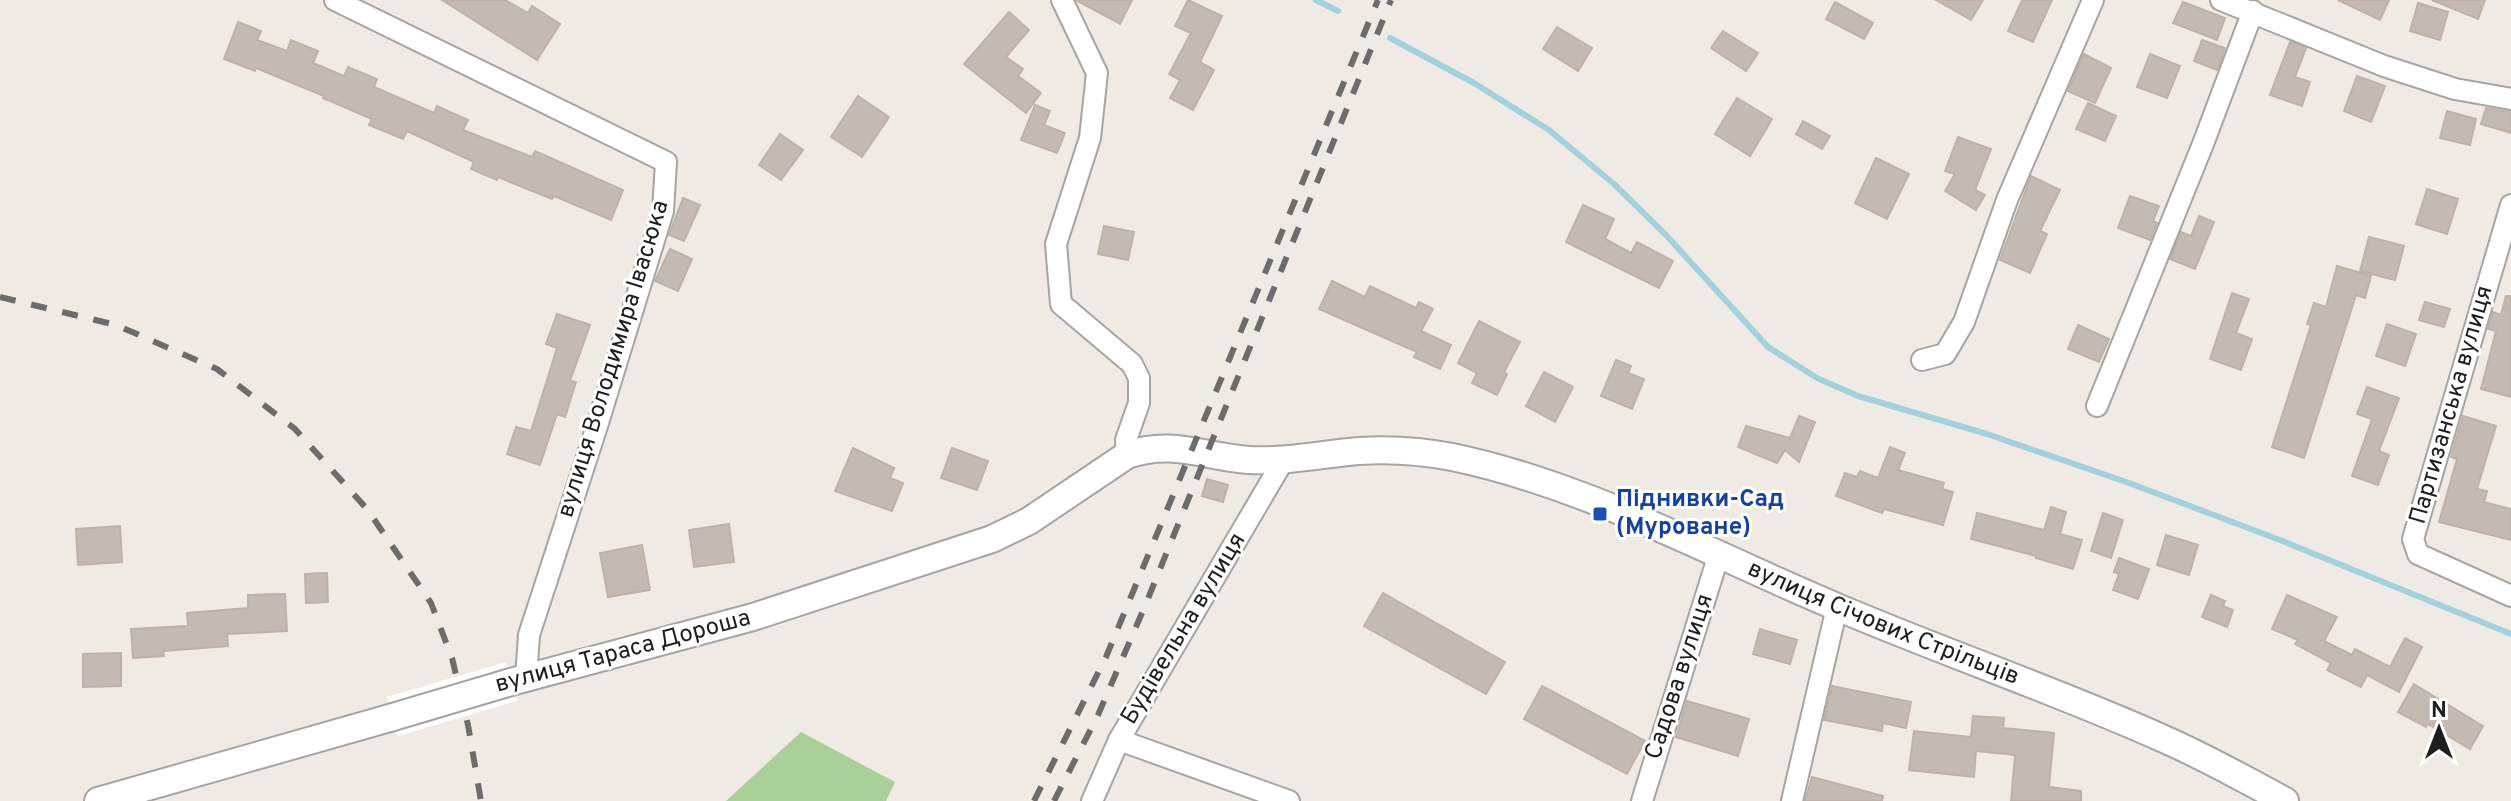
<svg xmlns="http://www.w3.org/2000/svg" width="2511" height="801" font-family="Overpass,sans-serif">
<rect width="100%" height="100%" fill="#efebe4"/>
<polygon fill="#a9ce99" points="801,732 895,782 886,801 726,801"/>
<polygon fill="#fff" points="506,662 517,701 398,736 387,697"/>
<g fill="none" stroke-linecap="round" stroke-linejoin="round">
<g stroke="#a4d0dc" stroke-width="6">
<polyline points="1316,0 1338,11"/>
<polyline points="1390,38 1474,83 1549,130 1614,184 1666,235 1768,347 1817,378 1858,396 1987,434 2129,483 2280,540 2511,634"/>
</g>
</g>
<g fill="#c3bab3" stroke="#c0b1a6" stroke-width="2">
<polygon points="442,0 505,0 528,13 532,6 560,24 537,60"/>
<polygon points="1076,0 1132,0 1120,24"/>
<polygon points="1188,0 1222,16 1200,62 1214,70 1193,110 1170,98 1180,80 1169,74 1191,33 1175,26"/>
<polygon points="1936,0 1983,0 1971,20"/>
<polygon points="2022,0 2052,0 2033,42 2008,31"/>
<polygon points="2338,0 2389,0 2380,20"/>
<polygon points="2432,0 2485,0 2478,19"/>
<polygon points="1835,2 1873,23 1864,39 1826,19"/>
<polygon points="2183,2 2225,18 2217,40 2173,23"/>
<polygon points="2418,3 2448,12 2440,40 2410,31"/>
<polygon points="1009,12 1029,30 1006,57 1023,69 1018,76 1041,93 1026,113 964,64"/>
<polygon points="238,22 261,31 257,40 287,51 291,40 318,51 313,63 344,76 348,67 377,79 374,87 434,113 437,106 468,120 463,130 532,157 535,151 623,190 611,220 554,196 552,199 498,177 497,180 471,169 474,162 407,131 403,139 369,125 372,119 323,98 324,96 256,68 255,71 224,59"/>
<polygon points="1557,27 1592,48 1578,71 1543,49"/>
<polygon points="1723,31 1758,53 1746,71 1711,48"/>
<polygon points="2202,40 2225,48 2217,70 2194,61"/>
<polygon points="2290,42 2306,48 2295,77 2310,82 2302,106 2270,95"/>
<polygon points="2084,54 2111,68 2095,103 2068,91"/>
<polygon points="2150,54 2180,66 2167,98 2137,87"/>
<polygon points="2357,76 2385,86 2371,122 2344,111"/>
<polygon points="858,96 889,117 862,157 831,137"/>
<polygon points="1737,98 1772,119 1750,156 1715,134"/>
<polygon points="2088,103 2116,116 2105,141 2076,129"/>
<polygon points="1035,105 1050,111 1044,125 1065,133 1057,153 1021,140"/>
<polygon points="2486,108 2511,112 2511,133 2481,124"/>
<polygon points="2447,111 2476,119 2470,145 2440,138"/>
<polygon points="1803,121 1830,136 1822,149 1796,134"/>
<polygon points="780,134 803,150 781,180 759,165"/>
<polygon points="1958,137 1991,149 1975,190 1985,195 1976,210 1945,191 1955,174 1945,171"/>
<polygon points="1876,158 1909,174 1887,219 1855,203"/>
<polygon points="2031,176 2060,190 2040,231 2047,234 2030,273 2000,260"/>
<polygon points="2427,189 2458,199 2447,234 2416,224"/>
<polygon points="2130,196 2159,206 2153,221 2157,223 2150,240 2118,228"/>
<polygon points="683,198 700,205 684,241 669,235"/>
<polygon points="1583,205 1614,219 1605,239 1631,253 1637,242 1673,261 1659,288 1566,242"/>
<polygon points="2199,216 2214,222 2195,269 2170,259 2181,232 2191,236"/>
<polygon points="1104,226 1134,232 1128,260 1098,254"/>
<polygon points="2369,237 2404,246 2395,280 2360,271"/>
<polygon points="670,249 692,259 678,291 655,281"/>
<polygon points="2337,266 2371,276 2365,298 2356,295 2304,458 2272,447 2311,325 2307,324 2314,303 2326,307"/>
<polygon points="1332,281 1365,297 1370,286 1416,308 1419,302 1433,309 1421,331 1451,345 1440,369 1414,357 1417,352 1319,309"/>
<polygon points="2232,293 2249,299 2236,333 2252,339 2241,370 2210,359"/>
<polygon points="2506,296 2511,296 2511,397 2481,389 2496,331 2488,329 2493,312 2501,315"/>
<polygon points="2425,302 2450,309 2444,327 2419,320"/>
<polygon points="557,314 590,325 570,381 576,382 565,417 557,414 540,465 507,454 516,427 531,431 557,348 546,344"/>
<polygon points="1479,321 1520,342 1504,372 1507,374 1497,395 1472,383 1477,373 1458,363"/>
<polygon points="2387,324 2416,334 2405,366 2376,356"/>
<polygon points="2078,325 2109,339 2099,362 2068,349"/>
<polygon points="1616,360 1631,366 1628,373 1644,379 1632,409 1601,396"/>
<polygon points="1544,372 1573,387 1555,422 1526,406"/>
<polygon points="2367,387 2399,398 2379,451 2389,455 2378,485 2352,476 2372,419 2357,414"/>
<polygon points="1799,416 1815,422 1799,462 1785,450 1777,463 1738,447 1746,426 1790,438"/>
<polygon points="2463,416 2496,426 2477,489 2487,491 2484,502 2511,509 2511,540 2439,522 2457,459 2451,457"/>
<polygon points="1890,447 1905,453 1898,470 1944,483 1942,489 1953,492 1943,525 1884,509 1882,513 1836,496 1845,473 1857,477 1860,471 1878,478"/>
<polygon points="853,448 894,468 890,478 903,483 892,511 835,491"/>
<polygon points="952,448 988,461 977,490 941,478"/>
<polygon points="1207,479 1228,485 1223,502 1202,496"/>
<polygon points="2051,507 2066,512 2060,534 2082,540 2073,569 2036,558 2036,556 1971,539 1977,513 2044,530"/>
<polygon points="2103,513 2123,520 2111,558 2091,551"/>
<polygon points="729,524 734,562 694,567 689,530"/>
<polygon points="120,526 122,562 78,565 76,529"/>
<polygon points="2166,535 2198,545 2189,575 2157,565"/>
<polygon points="642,545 650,590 608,597 600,553"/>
<polygon points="2119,558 2149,569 2138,599 2113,590 2119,574 2114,572"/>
<polygon points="327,573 328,602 306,603 305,574"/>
<polygon points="1383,593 1505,662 1486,694 1364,626"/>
<polygon points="285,594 287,631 227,634 228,646 163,651 164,656 133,658 131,629 188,626 187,613 248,608 248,595"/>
<polygon points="2211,595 2225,601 2223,606 2233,610 2227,627 2202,617"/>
<polygon points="2287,595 2337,617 2324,641 2352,655 2355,649 2390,667 2405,638 2422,647 2399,692 2367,675 2361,687 2327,670 2331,663 2295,644 2298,640 2272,629"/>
<polygon points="1760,629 1797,640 1790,664 1753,654"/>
<polygon points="121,653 121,686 83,687 83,654"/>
<polygon points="2414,684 2483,726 2470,749 2428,724 2426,727 2398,712"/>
<polygon points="1542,686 1645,741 1627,774 1524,719"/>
<polygon points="1832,686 1911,702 1906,728 1883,723 1882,731 1824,720"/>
<polygon points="1687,701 1749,719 1738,756 1676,737"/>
<polygon points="1973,716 2004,718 2003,728 2054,733 2049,787 2081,791 2081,801 2011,801 2015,755 1976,751 1974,777 1909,770 1914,731 1971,737"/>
<polygon points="1812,777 1883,796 1882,801 1805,801"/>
</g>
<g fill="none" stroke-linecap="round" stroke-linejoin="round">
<g stroke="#a5a5a5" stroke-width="24">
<g id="minor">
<polyline points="335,0 666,162 663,211 597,426 529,635 526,678"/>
<polyline points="1062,0 1097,73 1090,138 1056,244 1061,304 1132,364 1139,378 1139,403 1126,440 1127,455"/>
<polyline points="2221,0 2384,66 2455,89 2511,99"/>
<polyline points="2511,205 2413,539 2418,554 2511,596"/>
<polyline points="1922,360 1945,354 1964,322 2007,200 2093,0"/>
<polyline points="2097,406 2203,144 2253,11"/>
<polyline points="1119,740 1289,801"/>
<polyline points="1092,801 1119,740 1283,461"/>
<polyline points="1642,801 1719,554"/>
<polyline points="1792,801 1837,607"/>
</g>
</g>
<g stroke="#a5a5a5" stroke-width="30">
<g id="tertiary">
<path id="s1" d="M511,682l242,-65 239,-78 37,-18 98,-66c46,-16 77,2 122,5 38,2 73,-6 110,-9 31,-2 62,0 93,6 135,28 258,97 385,150 108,46 220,84 327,132 41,18 81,40 121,62"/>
<polyline points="98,801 393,717"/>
</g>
</g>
<use href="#minor" stroke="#fff" stroke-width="20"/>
<use href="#tertiary" stroke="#fff" stroke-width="26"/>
<g stroke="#6c6c6c" stroke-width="6" stroke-dasharray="16 16" stroke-linecap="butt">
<polyline points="0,297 116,325 217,369 295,429 367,509 431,603 452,658 468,725 481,801"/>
<polyline points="1034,801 1106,657 1378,0"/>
<polyline points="1054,801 1098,715 1145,606 1391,0"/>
</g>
<g stroke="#a5a5a5" stroke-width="30" stroke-linecap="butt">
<polyline id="tertiary-bridge" points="393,717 511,682"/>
</g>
<use href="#tertiary-bridge" stroke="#fff" stroke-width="26"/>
</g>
<rect fill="#1a4fb4" stroke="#fff" stroke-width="3" x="1592" y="506" width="16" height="16" rx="4"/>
<g text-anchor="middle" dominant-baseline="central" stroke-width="6" stroke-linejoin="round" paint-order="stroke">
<g font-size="24" fill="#1e1e1e" stroke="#fff">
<text transform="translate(614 359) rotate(-73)">вулиця Володимира Івасюка</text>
<text transform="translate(2452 405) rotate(-74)">Партизанська вулиця</text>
<text stroke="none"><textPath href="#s1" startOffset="1452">вулиця Січових Стрільців</textPath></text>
<text transform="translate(1184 629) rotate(-59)">Будівельна вулиця</text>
<text transform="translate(623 652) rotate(-15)">вулиця Тараса Дороша</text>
<text transform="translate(1680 677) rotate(-72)">Садова вулиця</text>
</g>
<g font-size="24" font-weight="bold" fill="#164399" stroke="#fff" text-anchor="start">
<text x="1616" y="500">Піднивки-Сад<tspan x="1616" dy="28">(Муроване)</tspan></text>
</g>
</g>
<g transform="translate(2439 729)" stroke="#ffffff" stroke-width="6" paint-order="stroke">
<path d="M0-6L14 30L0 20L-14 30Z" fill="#1e1e1e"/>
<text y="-12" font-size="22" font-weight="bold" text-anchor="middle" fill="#1e1e1e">N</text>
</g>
</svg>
